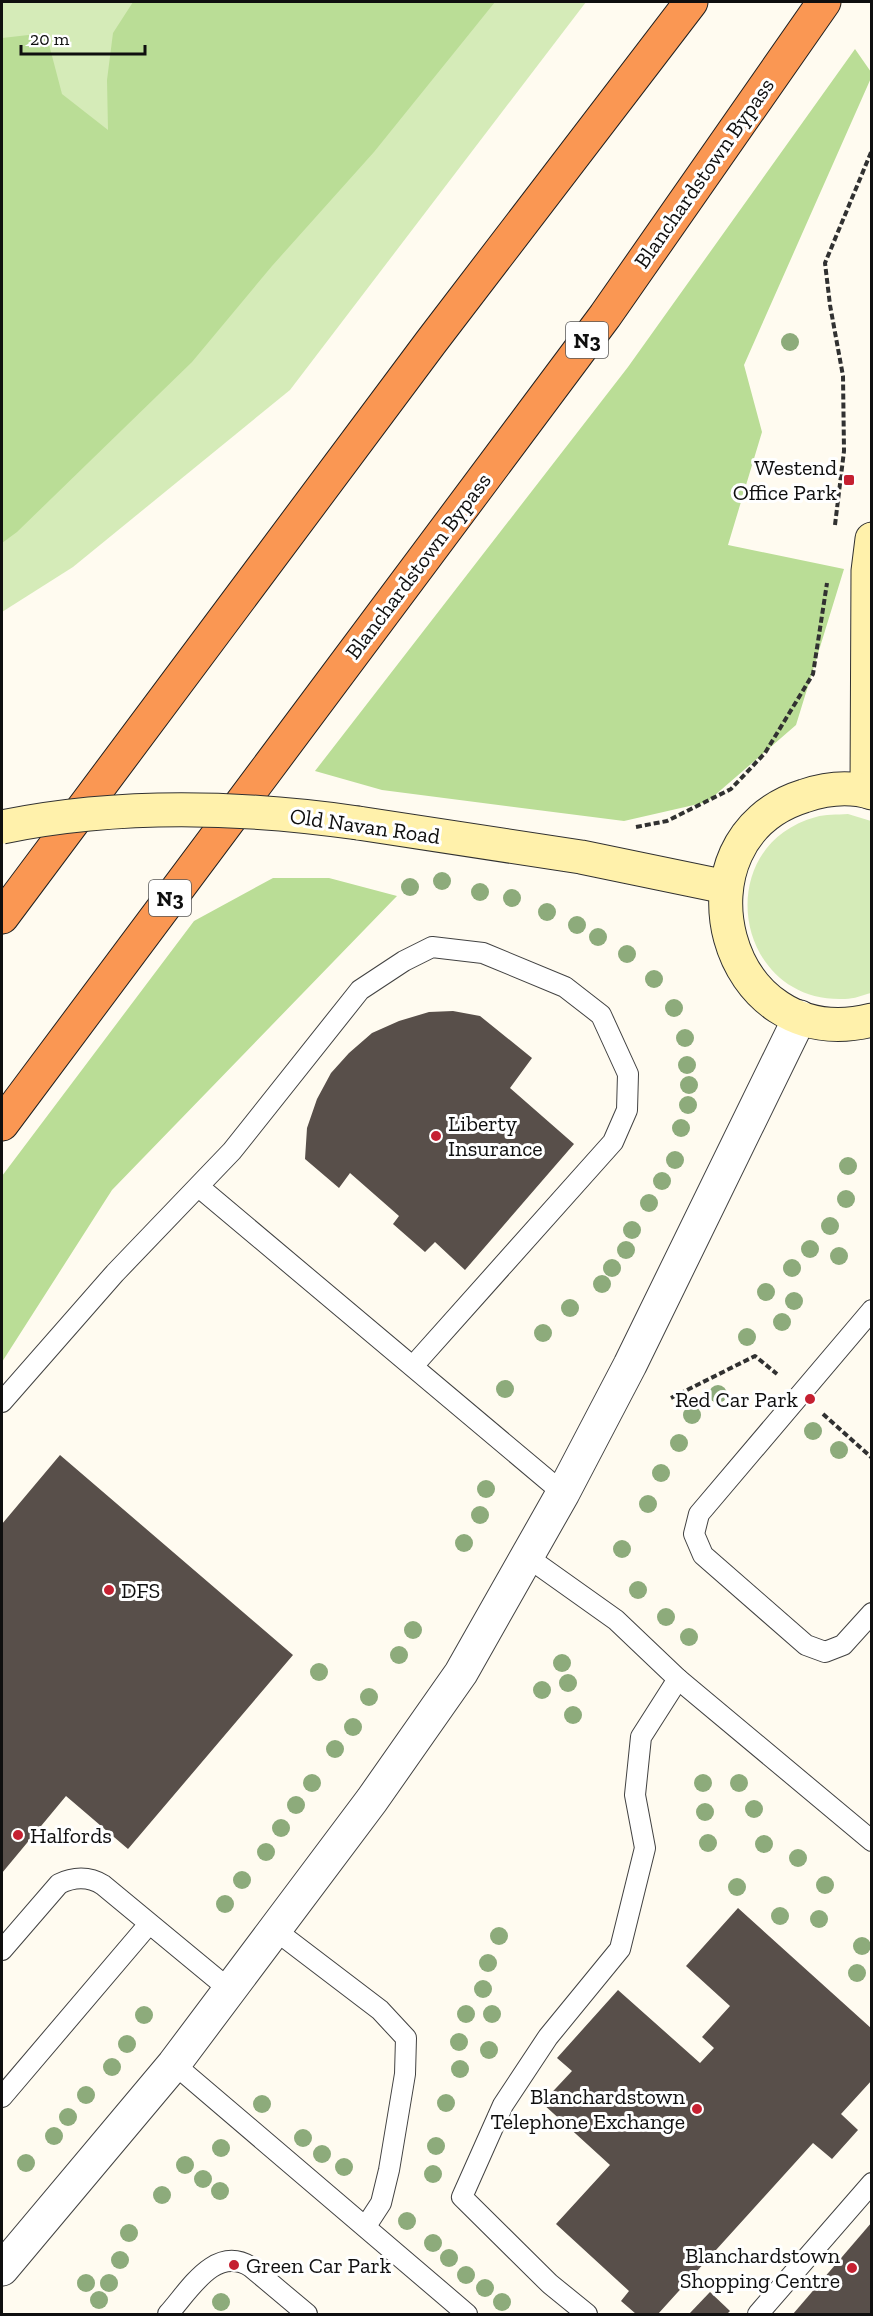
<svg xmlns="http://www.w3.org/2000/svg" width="873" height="2316" font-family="'Zilla Slab',serif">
<rect width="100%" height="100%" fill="#fffbf0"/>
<g fill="#d5ebb8">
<polygon points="2,2 586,2 290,390 73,567 2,612"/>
<path d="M848,814l23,7v172c-8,2 -17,6 -26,6 -111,5 -136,-153 -29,-182 9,-3 21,-2 32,-3z"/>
</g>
<g fill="#badd96">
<polygon points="133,2 495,2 374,152 272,266 192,362 17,532 2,543 2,38 46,33 62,94 108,130 107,80 113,33"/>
<polygon points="855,49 871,72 871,78 744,365 762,432 728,545 844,569 796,725 707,802 624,821 382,790 315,771 628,367"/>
<polygon points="273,878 329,878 397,896 112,1190 2,1362 2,1176 194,921"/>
</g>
<g fill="#584f4a">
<polygon points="453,1011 480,1016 532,1058 510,1088 574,1144 465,1270 435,1242 425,1252 393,1224 399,1216 350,1173 339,1188 305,1159 307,1128 317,1099 331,1073 349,1053 372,1033 399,1021 429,1012"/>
<polygon points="60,1455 293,1655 128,1849 66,1796 2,1873 2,1524"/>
<polygon points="738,1908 872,2029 872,2080 841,2114 858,2130 832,2159 813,2143 658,2314 636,2314 621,2301 629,2291 556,2224 610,2165 542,2103 572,2071 557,2058 618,1990 700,2063 714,2048 702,2037 730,2006 686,1966"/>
<polygon points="872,2222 872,2314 793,2314"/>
<polygon points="710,2292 730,2311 727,2314 689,2314"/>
</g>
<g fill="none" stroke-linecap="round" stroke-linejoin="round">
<g stroke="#424242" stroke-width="22">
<g id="lane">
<polyline points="199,1187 563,1493"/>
<polyline points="872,1310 699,1514 694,1534 703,1555 806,1645 825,1652 843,1645 872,1613"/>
<polyline points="2,1402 115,1273 232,1151 360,990 404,961 432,947 483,953 565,987 601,1015 628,1074 627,1110 613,1142 413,1366"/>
<polyline points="526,1556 616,1620 678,1679 872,1841"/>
<polyline points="275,1930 380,2010 406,2038 405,2074 389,2170 381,2203 366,2226"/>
<path d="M2,1950l57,-66c14,-7 30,-8 44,1l127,105"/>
<polyline points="174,2064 467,2314"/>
<polyline points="2,2097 149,1924"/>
<path d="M168,2314c21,-23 47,-70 83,-47l56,47"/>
<polyline points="587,2314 550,2284 462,2197 503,2105 548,2037 620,1949 645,1848 635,1795 641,1737 678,1679"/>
<polyline points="758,2314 872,2183"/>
</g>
</g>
<g stroke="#424242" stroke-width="35">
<polyline id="street" points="2,2269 174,2064 372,1800 461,1673 563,1493 630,1365 800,1017"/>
</g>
<g stroke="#313131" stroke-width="35">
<g id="secondary">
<polyline points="867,791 868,571 872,539"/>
<path d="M872,793c-22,-7 -47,-4 -68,3 -136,42 -83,262 68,224"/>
<polyline points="358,823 581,857 726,887"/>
</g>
</g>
<g stroke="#202020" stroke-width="35">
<g id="highway">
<polyline points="2,917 431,342 691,2"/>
<polyline points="2,1124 605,316 824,2"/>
</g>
</g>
<g stroke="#313131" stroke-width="4" stroke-dasharray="6 3" stroke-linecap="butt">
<polyline points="835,525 844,451 843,376 830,305 825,263 872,150"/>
<polyline points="636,827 667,821 731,789 765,753 813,674 827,583"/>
<polyline points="671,1398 755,1356 777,1374"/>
<polyline points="823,1414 872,1458"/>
</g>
<use href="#lane" stroke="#fff" stroke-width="20"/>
<use href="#street" stroke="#fff" stroke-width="33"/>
<use href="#secondary" stroke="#fff1ab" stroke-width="33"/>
<use href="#highway" stroke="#fa9753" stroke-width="33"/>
<g stroke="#313131" stroke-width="35" stroke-linecap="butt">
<path id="secondary-bridge" d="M2,827c117,-24 237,-21 356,-4"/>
</g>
<use href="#secondary-bridge" stroke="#fff1ab" stroke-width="33"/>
</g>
<g fill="#8dab7b">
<circle cx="790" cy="342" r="9"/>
<circle cx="442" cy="881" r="9"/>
<circle cx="410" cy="887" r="9"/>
<circle cx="480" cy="892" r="9"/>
<circle cx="512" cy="898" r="9"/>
<circle cx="547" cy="912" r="9"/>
<circle cx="577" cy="925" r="9"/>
<circle cx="598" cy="937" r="9"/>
<circle cx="627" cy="954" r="9"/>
<circle cx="654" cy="979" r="9"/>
<circle cx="674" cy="1008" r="9"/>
<circle cx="685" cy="1038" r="9"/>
<circle cx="687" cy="1065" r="9"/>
<circle cx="689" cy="1085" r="9"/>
<circle cx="688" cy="1105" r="9"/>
<circle cx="681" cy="1128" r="9"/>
<circle cx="675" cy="1160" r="9"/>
<circle cx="848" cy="1166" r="9"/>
<circle cx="662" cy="1181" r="9"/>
<circle cx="846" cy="1199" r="9"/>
<circle cx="649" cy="1203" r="9"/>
<circle cx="830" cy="1226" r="9"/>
<circle cx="632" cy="1230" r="9"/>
<circle cx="810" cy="1249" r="9"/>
<circle cx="626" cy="1250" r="9"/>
<circle cx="839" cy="1256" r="9"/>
<circle cx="612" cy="1268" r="9"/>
<circle cx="792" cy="1268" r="9"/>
<circle cx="602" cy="1284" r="9"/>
<circle cx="766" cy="1292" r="9"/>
<circle cx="794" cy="1301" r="9"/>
<circle cx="570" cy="1308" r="9"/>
<circle cx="782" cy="1322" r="9"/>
<circle cx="543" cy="1333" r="9"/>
<circle cx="747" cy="1337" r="9"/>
<circle cx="505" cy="1389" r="9"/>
<circle cx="718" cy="1394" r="9"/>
<circle cx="692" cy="1415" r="9"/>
<circle cx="813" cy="1431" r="9"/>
<circle cx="679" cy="1443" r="9"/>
<circle cx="839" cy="1450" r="9"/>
<circle cx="661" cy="1473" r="9"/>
<circle cx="486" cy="1489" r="9"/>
<circle cx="648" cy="1504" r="9"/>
<circle cx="480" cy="1515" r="9"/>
<circle cx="464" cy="1543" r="9"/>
<circle cx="622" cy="1549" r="9"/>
<circle cx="638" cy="1590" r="9"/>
<circle cx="666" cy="1617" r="9"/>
<circle cx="413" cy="1630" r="9"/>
<circle cx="689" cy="1637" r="9"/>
<circle cx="399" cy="1655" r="9"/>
<circle cx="562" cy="1663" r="9"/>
<circle cx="319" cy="1672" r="9"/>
<circle cx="568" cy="1683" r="9"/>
<circle cx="542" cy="1690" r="9"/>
<circle cx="369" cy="1697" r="9"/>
<circle cx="573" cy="1715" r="9"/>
<circle cx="353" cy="1727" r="9"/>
<circle cx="335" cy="1749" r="9"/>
<circle cx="312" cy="1783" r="9"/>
<circle cx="703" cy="1783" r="9"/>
<circle cx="739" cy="1783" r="9"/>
<circle cx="296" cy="1805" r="9"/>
<circle cx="754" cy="1809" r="9"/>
<circle cx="705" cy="1812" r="9"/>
<circle cx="281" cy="1828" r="9"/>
<circle cx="708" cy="1843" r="9"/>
<circle cx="764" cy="1844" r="9"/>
<circle cx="266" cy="1852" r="9"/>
<circle cx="798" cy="1858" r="9"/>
<circle cx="242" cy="1880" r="9"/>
<circle cx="825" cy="1885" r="9"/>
<circle cx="737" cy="1887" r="9"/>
<circle cx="225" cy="1904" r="9"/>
<circle cx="780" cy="1916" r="9"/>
<circle cx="819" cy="1919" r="9"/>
<circle cx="499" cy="1936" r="9"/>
<circle cx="862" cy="1946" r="9"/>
<circle cx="488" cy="1963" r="9"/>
<circle cx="857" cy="1973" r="9"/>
<circle cx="483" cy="1989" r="9"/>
<circle cx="466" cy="2014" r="9"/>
<circle cx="492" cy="2014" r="9"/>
<circle cx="144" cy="2015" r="9"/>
<circle cx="459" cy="2042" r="9"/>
<circle cx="127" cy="2044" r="9"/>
<circle cx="489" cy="2050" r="9"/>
<circle cx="112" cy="2067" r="9"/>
<circle cx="460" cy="2069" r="9"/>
<circle cx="86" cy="2095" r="9"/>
<circle cx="446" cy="2103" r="9"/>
<circle cx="262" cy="2104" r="9"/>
<circle cx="68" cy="2117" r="9"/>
<circle cx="54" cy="2136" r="9"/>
<circle cx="303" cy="2138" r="9"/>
<circle cx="436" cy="2146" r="9"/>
<circle cx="221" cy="2148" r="9"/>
<circle cx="322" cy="2154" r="9"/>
<circle cx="26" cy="2163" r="9"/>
<circle cx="185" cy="2165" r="9"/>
<circle cx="344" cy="2167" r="9"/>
<circle cx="433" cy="2174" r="9"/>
<circle cx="203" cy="2179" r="9"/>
<circle cx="220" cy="2191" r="9"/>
<circle cx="162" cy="2195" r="9"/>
<circle cx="407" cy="2221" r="9"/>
<circle cx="129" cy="2233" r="9"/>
<circle cx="433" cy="2243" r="9"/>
<circle cx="449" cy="2258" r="9"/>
<circle cx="120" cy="2260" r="9"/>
<circle cx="466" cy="2275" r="9"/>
<circle cx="86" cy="2283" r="9"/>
<circle cx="109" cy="2283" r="9"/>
<circle cx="485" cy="2288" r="9"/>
<circle cx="99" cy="2300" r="9"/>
<circle cx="221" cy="2302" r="9"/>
<circle cx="502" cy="2302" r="9"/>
</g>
<g fill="#c52031" stroke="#fff" stroke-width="2">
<rect x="843" y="474" width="12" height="12" rx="3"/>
<circle cx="436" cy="1136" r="6"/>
<circle cx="810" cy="1399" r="6"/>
<circle cx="109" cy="1590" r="6"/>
<circle cx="18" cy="1835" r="6"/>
<circle cx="697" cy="2109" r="6"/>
<circle cx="234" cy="2265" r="6"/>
<circle cx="852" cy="2268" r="6"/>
</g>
<g text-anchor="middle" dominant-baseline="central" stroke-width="6" stroke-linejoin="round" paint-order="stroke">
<g fill="#fff" stroke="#575757" stroke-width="1.5">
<rect x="566" y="322" width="42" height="36" rx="4.5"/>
<rect x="149" y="880" width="42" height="36" rx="4.5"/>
</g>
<g font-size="21" font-weight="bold" fill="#0f0f0f">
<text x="587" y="340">N3</text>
<text x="170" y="898">N3</text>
</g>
<g font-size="22" fill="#0f0f0f" stroke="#fff">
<text transform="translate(704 173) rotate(-55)">Blanchardstown Bypass</text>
<text transform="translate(418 566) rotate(-53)">Blanchardstown Bypass</text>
<text transform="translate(365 826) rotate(8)">Old Navan Road</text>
</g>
<g font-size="22" fill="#0f0f0f" stroke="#fff" text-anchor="end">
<text x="837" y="467">Westend<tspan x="837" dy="25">Office Park</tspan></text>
<text x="448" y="1123" text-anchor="start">Liberty<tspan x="448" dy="25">Insurance</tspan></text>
<text x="798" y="1399">Red Car Park</text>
<text x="121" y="1590" text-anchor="start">DFS</text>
<text x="30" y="1835" text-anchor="start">Halfords</text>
<text x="685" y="2096">Blanchardstown<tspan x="685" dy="25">Telephone Exchange</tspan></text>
<text x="840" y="2255">Blanchardstown<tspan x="840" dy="25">Shopping Centre</tspan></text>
<text x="246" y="2265" text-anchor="start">Green Car Park</text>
</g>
</g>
<rect width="873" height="2316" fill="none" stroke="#0f0f0f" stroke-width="6"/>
<path d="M21 45v9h124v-9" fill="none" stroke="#0f0f0f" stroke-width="3"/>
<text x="30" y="45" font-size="18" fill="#0f0f0f" stroke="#ffffff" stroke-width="4.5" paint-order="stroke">20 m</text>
</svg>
